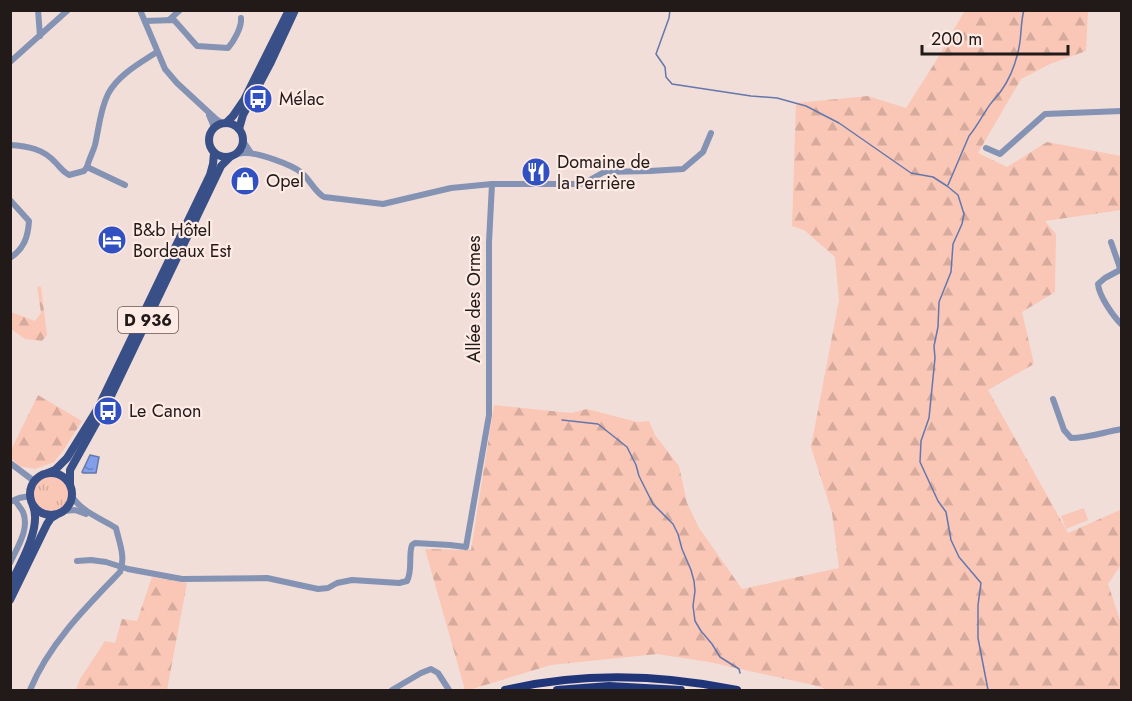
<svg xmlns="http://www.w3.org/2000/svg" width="1132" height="701" font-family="Jost,sans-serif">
<defs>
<pattern id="grass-tufts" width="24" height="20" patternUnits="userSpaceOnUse" patternTransform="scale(1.5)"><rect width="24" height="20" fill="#fac6b6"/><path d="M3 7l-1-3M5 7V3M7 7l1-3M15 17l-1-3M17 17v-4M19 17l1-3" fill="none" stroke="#d6aa9c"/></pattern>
<pattern id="forest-firs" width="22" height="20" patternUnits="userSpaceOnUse" patternTransform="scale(1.5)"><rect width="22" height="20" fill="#fac6b6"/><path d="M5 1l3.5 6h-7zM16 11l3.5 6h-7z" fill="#d6aa9c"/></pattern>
<pattern id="water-ripples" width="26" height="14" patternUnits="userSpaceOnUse" patternTransform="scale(1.5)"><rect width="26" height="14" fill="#819feb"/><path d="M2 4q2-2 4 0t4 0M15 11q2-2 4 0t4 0" fill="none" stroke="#6981bd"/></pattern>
</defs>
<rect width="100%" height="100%" fill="#f1ded8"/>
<circle fill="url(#grass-tufts)" cx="51" cy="494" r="18"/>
<g fill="url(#forest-firs)">
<polygon points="965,10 1088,11 1086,51 1050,64 1021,79 978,153 1007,167 1047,142 1121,156 1121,210 1045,221 1056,234 1055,292 1022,312 1034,364 988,390 1068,533 1120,510 1121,511 1121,565 1108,584 1121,623 1121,690 829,690 813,685 709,662 657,654 551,665 469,690 465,690 425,549 471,550 494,405 571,413 587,409 637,422 649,421 655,435 679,466 687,503 699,528 742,589 839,568 832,513 811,447 839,300 835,257 804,230 792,226 796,103 868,96 906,108 936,61"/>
<polygon points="37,286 41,287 47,335 42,341 25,339 11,329 11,312 35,321 41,313"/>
<polygon points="38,395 82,421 63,451 54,462 35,469 19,466 11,458 10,452"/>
<polygon points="152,577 187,583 167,690 76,690 80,679 105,641 115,643 122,619 137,621"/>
</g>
<polygon fill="#fac6b6" points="1084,508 1088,520 1066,529 1061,516"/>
<polygon fill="url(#water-ripples)" stroke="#6477ac" stroke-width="1.5" points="90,455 99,457 96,473 83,473 82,472"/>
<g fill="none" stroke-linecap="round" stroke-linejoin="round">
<g stroke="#6477ac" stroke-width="1.5">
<polyline points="670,10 669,18 656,54 665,67 666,77 672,84 751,96 777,98 806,106 839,123 911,173 933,177 947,186 958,195 964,214 962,224 953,244 951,272 939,302 938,327 934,346 935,358 929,418 921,441 920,462 938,501 946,512 951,540 959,557 981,583 978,605 978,638 988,690"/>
<path d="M948,185l21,-49c7,-8 12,-18 18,-27 4,-7 10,-12 14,-18 8,-11 14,-26 17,-39 4,-14 2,-28 6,-42"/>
<polyline points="562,420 598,424 627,447 636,465 639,476 653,504 673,524 678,534 682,549 691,570 694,581 695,591 693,606 695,621 701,631 712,644 720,657 739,669 740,673"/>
</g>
<g stroke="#8492b3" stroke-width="6">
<polyline points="38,10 40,36"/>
<polyline points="140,10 165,69 177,83 216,119 222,123"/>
<polyline points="169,20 180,10"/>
<path d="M145,21l29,-1 23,26 31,2c6,-7 14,-21 13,-30"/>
<polyline points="10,62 68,10"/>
<polyline points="209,115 214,127"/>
<polyline points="243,141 251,153"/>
<path d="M10,145c18,1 33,4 45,17 6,6 7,9 14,13l15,-4 3,-4 38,18"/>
<polyline points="986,148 1000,154 1045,114 1122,111"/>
<path d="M235,155c4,-2 5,-2 9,-2 13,-1 49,12 58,20 8,7 13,19 22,24l59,7 68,-16 41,-4h88l8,-3 16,-9 46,-1 33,-2 20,-17 8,-19"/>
<path d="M87,167c2,-8 6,-15 8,-22 4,-17 5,-35 13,-51 10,-19 32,-31 49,-42"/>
<path d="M10,200l19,21c-1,16 -5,28 -19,37"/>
<path d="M1111,242l8,23 1,5 -15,8 -7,6c1,12 15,32 24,41"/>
<path d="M1053,399l11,31 7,8c17,0 33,-6 51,-9"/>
<polyline points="10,463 34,481"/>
<polyline points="10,502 19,498 30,496"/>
<polyline points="63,511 75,510 86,514"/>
<path d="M77,561l14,-1 15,2 22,7 54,10 85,-1 51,11 10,-1 9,-5 15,-3 47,3 8,-2c6,-11 1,-25 5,-36l3,-2 35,2 16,2 23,-132v-173l3,-58"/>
<path d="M10,563c7,-15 20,-34 13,-51 -2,-4 -6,-8 -8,-12"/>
<path d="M30,690c19,-46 55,-82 90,-118 6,-15 -1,-30 -4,-44 -14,-9 -36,-17 -44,-32"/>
<polyline points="392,690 421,673 431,669 438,673 449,690"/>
</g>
<g stroke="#394f88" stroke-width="8">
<circle cx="226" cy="140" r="17"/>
<polyline points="226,123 233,116 244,100 289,10"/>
<polyline points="239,129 243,115 270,64 295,10"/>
<circle cx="51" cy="494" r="21"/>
<polyline points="48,473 55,470 67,458 98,408 210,175 213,164 214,153"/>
<polyline points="70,484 70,470 110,398 221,166 230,157"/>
<path d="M10,585c10,-20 32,-58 23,-79"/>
<polyline points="10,600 47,524 51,518 56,515"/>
</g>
<g stroke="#203577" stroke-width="8">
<path d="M505,690c77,-18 154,-16 232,0"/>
<polyline points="557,690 609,686 681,690"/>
</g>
</g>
<defs>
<g id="bus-disc" transform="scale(1.5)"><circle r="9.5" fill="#3151c2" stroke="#feebe5"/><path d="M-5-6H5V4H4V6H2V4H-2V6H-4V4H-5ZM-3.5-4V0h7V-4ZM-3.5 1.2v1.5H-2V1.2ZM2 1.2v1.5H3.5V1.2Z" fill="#fff"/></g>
<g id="restaurant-disc" transform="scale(1.5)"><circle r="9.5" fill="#3151c2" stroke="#feebe5"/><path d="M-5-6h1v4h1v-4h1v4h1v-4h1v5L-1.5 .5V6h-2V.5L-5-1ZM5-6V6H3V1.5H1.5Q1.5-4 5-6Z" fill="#fff"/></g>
<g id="shop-disc" transform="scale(1.5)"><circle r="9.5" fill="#3151c2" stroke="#feebe5"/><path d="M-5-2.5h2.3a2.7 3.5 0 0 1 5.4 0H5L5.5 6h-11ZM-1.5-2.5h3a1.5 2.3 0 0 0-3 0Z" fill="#fff"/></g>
<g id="hotel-disc" transform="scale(1.5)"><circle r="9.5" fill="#3151c2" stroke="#feebe5"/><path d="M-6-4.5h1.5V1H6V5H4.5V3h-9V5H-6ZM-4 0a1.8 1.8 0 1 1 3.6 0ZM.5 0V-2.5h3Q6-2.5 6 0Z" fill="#fff"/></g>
</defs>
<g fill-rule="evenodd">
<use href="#bus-disc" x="258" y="99"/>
<use href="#restaurant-disc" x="536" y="172"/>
<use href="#shop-disc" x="245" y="181"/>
<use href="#hotel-disc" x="112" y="240"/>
<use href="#bus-disc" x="108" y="411"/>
</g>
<g text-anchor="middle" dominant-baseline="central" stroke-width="4.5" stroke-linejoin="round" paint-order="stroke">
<rect fill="#feebe5" stroke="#635956" stroke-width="1.5" x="118" y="307" width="60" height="26" rx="4.5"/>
<g font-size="16" font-weight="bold" fill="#211a18">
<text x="148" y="320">D 936</text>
</g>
<g font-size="18" fill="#211a18" stroke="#feebe5" text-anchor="start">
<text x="279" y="99">Mélac</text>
<text x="557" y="162">Domaine de<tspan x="557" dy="21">la Perrière</tspan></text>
<text x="266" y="181">Opel</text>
<text x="133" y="230">B&amp;b Hôtel<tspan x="133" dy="21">Bordeaux Est</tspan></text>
<text x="129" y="411">Le Canon</text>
</g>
<g font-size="18" fill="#211a18" stroke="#feebe5">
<text transform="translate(474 299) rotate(-90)">Allée des Ormes</text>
</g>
</g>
<rect width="1132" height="701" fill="none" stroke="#211a18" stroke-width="24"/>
<path d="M922 45v9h146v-9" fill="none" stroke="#211a18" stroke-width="3"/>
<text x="931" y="45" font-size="18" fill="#211a18" stroke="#feebe5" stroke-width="4.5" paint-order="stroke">200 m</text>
</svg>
